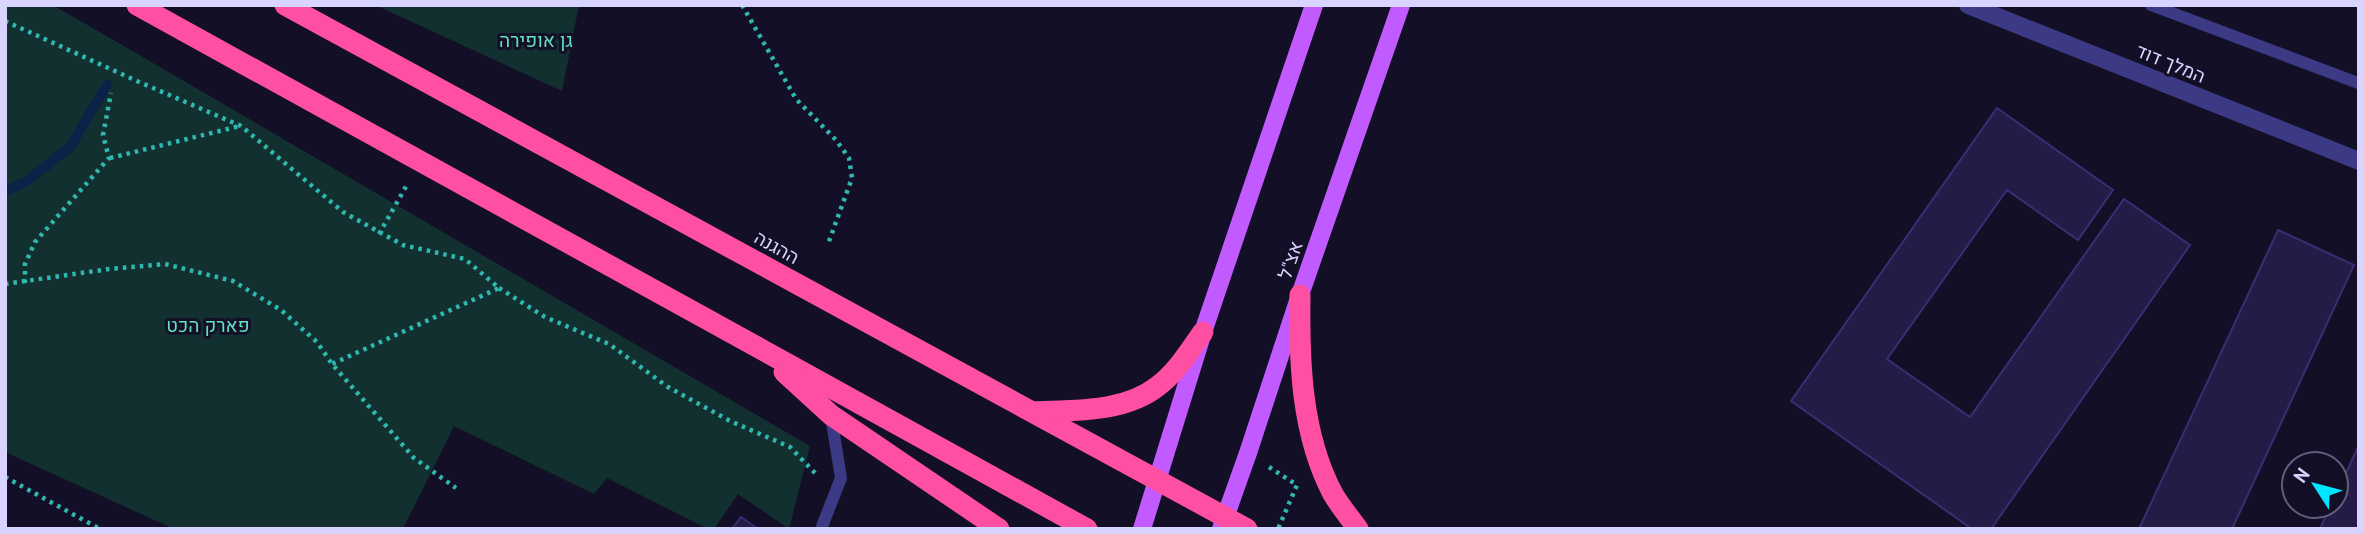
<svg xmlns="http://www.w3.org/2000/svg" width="2364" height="534" font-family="'PT Sans',Heebo,sans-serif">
<rect width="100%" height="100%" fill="#130f26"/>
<g fill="#12302f">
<polygon points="5,5 52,5 86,24 810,446 789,529 738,494 714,529 708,529 607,478 594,494 454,426 403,529 174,529 5,452"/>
<polygon points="375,5 579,5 562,91"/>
</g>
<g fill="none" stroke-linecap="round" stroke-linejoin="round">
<polyline stroke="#0c2248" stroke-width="10" points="5,192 27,181 70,147 107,85"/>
</g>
<g fill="#241b47" stroke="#3b2d73" stroke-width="2">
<polygon points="1997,108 2113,190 2078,240 2007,190 1887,359 1970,417 2124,199 2190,245 1991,529 1972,529 1791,401"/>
<polygon points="2278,230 2354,265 2232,529 2139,529"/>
<polygon points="2359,445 2359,529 2320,529 2330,506 2336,506 2336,494"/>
<polygon points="741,517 758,529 732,529"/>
</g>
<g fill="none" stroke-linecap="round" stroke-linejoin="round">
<g stroke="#2fb8b0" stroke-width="4.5" stroke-dasharray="3.5 5" stroke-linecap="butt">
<polyline points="742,5 796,99 836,140 849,158 852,178 828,244"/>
<polyline points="5,21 137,81 241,126 343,212 403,245 465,259 499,288 332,364"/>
<polyline points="110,158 240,126"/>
<polyline points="379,234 408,183"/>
<polyline points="25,283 25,264 35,242 109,158 103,135 111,93"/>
<polyline points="5,284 109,269 165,264 233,281 281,310 317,342 332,364 414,458 456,488"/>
<polyline points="499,288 545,317 609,344 668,387 730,421 790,447 816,474"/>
<polyline points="1269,467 1297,485 1278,529"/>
<polyline points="5,477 100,529"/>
</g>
<g stroke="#3d3a85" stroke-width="12">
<polyline points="2151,5 2358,83"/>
<polyline points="821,529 841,478 831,416"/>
</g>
<polyline stroke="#3d3a85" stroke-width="18" points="1968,5 2359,161"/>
<g stroke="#c25bff" stroke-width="18">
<polyline points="1142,529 1203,332 1314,5"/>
<polyline points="1221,529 1248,453 1300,295 1401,5"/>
</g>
<g stroke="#ff4fa3" stroke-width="21">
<polyline points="137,5 1087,529"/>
<polyline points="285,5 1247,529"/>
<path d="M1300,295c-1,66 1,139 33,199 7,12 17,24 25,35"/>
<polyline points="784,372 831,415 999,529"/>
<path d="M1033,412c41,-2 91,1 125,-26 19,-14 32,-36 45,-54"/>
</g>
</g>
<g text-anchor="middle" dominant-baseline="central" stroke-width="6" stroke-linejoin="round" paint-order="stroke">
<g font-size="19" fill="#5fe0c0" stroke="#130f26">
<text x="536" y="40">גן אופירה</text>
<text x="208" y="325">פארק הכט</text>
</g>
<g font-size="19" fill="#d9d4ff" stroke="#130f26">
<text transform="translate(2171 63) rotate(22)">המלך דוד</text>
<text transform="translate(777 247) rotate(29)">ההגנה</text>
<text transform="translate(1290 260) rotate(-71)">אצ"ל</text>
</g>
</g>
<rect width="2364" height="534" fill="none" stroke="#d9d4ff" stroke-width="14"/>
<g transform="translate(2315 485) rotate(306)"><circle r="33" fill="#130f26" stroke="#625e7d" stroke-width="2"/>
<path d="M0-5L12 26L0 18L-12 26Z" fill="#00e5ff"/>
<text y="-10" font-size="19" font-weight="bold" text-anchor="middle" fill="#d9d4ff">N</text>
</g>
</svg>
